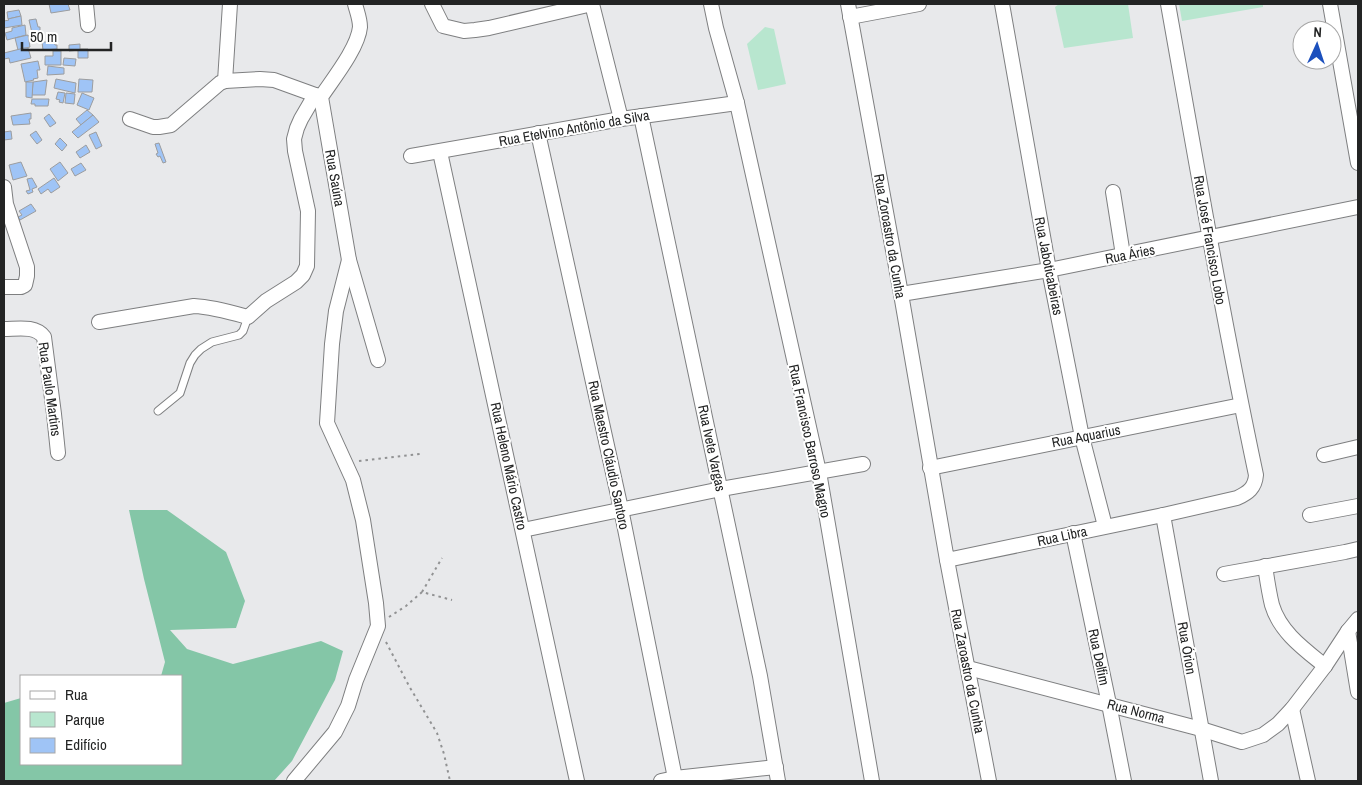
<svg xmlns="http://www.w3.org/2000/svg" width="1362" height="785" font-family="'Archivo Narrow',sans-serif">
<rect width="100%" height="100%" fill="#e8e9eb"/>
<g fill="#b8e6cf">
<polygon points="1059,4 1128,4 1133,38 1064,48 1055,7"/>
<polygon points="1179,4 1263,4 1263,7 1182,21"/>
<polygon points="765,27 774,29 786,84 758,90 747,44"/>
</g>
<polygon fill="#84c6a7" points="129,510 167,510 226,552 245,601 236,628 170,630 187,649 233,664 321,641 343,651 335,680 292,761 274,781 4,781 4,703 21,698 21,764 181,764 181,676 161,676 165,662 144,579"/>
<g fill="#9fc4f6" stroke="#9c9d9f">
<polygon points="49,4 68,4 70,10 51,13"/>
<polygon points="19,10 21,16 8,19 7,12"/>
<polygon points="21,16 22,25 4,28 4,21 9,20 8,19"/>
<polygon points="36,19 38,27 40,27 40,31 32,33 29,20"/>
<polygon points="25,25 26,35 7,40 5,33 12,31 12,28"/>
<polygon points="28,35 30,47 18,50 15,38"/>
<polygon points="42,42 54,42 55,45 57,45 57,49 43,50"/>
<polygon points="80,44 80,50 69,51 69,45"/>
<polygon points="24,48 28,48 31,58 10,63 9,58 4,59 4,53"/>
<polygon points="80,49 88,49 88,58 78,58 78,50 80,50"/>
<polygon points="53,51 61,51 61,65 45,65 45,56 53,56"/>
<polygon points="64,58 76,59 75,66 63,65"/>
<polygon points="38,61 40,70 37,70 38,78 33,79 34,80 25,82 21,64"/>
<polygon points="48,66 64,68 64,74 47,75"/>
<polygon points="56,79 76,83 75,93 54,88"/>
<polygon points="79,79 93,80 92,92 78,92"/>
<polygon points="47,80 45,95 32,95 33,82"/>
<polygon points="26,82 33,82 32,98 26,97"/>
<polygon points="58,92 65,93 63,103 59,102 60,100 56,99"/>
<polygon points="66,93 75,94 74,104 65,103"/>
<polygon points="82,93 94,98 89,110 77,105"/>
<polygon points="32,99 49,99 48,106 35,106 35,104 31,104"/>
<polygon points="87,110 93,115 81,125 76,119"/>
<polygon points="31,113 31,119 29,119 30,124 13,125 11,116"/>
<polygon points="49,114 56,123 50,127 44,118"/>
<polygon points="93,115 99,122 78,138 72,132"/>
<polygon points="11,131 12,139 4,140 4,132"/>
<polygon points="36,131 42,140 37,144 30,135"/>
<polygon points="96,132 102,146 96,149 89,135"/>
<polygon points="60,138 67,145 62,151 55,144"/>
<polygon points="159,143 166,162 163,163 160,156 158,157 156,154 158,153 155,144"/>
<polygon points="86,145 90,152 80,158 76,152"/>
<polygon points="21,162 27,176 13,180 9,165"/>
<polygon points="60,162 68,173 58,181 50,169"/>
<polygon points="81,163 86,170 75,176 71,169"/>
<polygon points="32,178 37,187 32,189 33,192 28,194 26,191 30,190 27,179"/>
<polygon points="54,178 60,187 51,193 48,189 41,194 38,189"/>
<polygon points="31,204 36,211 20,220 18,217 22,215 19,211"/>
</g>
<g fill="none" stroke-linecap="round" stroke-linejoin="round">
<g stroke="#7e7f80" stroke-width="9">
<polyline id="service" points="158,411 180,393 190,363 195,355 201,349 212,342 239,335 243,331 248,317"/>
</g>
<g stroke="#7e7f80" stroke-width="16">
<g id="minor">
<polyline points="86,4 88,25"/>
<path d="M355,4c2,8 5,15 5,23 -2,21 -27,52 -39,70l28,163 29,100"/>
<polyline points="432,4 443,26 464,31 475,30 489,28 592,4"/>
<polyline points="592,4 621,119"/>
<polyline points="711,4 716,28 737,103 819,472 872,781"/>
<path d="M848,4l53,290 46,266 216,-45 74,-17c11,-5 18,-10 19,-23 -33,-156 -60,-314 -88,-471"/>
<polyline points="1002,4 1049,270 1082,437 1105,526"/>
<polyline points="1330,4 1358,163"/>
<polyline points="850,17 919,4"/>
<polyline points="225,81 230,4"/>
<polyline points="641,116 760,676 778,781"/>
<polyline points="130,119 153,127 159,127 171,125 220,83 225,81 260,79 274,80 321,97"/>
<polyline points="538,133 621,509 675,778"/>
<polyline points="440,152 577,781"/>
<polyline points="411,156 621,119 737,103"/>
<polyline points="4,187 6,204 27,267 27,276 25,285 21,287 4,287"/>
<polyline points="1113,192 1123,255"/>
<polyline points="901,294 1049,270 1358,207"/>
<path d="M99,322l95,-16c19,1 36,6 54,11l18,-16 30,-19 7,-7 4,-9 1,-55 -13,-60 -1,-12 3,-11 4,-9 14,-24"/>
<path d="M4,329c13,0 31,-4 40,8l10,77 4,39"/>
<polyline points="1324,455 1358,447"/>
<polyline points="930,468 1241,405"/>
<polyline points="1163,515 1211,781"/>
<polyline points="1310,515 1358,506"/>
<polyline points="523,530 721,489 863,464"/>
<polyline points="1073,533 1109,704 1124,781"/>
<polyline points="947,560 989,781"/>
<path d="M1265,566c2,13 4,27 7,39 8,27 32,44 53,61"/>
<polyline points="1224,574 1345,552 1358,549"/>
<polyline points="1348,631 1358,692"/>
<polyline points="968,668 1201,729 1242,742 1263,735 1278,724 1292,709 1325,666 1348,631 1358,619"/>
<polyline points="1292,709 1308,781"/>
<polyline points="294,781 335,732 348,706 356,680 378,626 376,603 363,520 353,480 327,423 332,344 336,311 349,260"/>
<polyline points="661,781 675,778 776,767"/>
</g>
</g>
<g stroke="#919293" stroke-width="2" stroke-dasharray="2.5 4" stroke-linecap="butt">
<polyline points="359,461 420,454"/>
<polyline points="422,592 442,558"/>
<polyline points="389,617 406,606 422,592 452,600"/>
<polyline points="386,642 409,686 437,733 444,754 450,781"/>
</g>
<use href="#service" stroke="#fff" stroke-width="7"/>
<use href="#minor" stroke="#fff" stroke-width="14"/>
</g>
<g text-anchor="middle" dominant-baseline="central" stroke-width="4" stroke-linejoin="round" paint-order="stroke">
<g font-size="14" fill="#232424" stroke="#fff">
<text transform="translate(574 128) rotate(-10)">Rua Etelvino Antônio da Silva</text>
<text transform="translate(335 178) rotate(80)">Rua Saúna</text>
<text transform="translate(890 236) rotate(80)">Rua Zoroastro da Cunha</text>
<text transform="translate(1210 240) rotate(80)">Rua José Francisco Lobo</text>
<text transform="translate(1130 254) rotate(-11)">Rua Áries</text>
<text transform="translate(1049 266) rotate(79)">Rua Jaboticabeiras</text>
<text transform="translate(50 389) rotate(82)">Rua Paulo Martins</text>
<text transform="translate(1086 436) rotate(-11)">Rua Aquarius</text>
<text transform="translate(810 441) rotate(78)">Rua Francisco Barroso Magno</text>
<text transform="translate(712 448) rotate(78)">Rua Ivete Vargas</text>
<text transform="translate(609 455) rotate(78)">Rua Maestro Cláudio Santoro</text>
<text transform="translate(509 466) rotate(78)">Rua Heleno Mário Castro</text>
<text transform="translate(1062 536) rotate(-12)">Rua Libra</text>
<text transform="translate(1187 648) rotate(80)">Rua Órion</text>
<text transform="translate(1099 657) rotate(78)">Rua Delfim</text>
<text transform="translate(968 671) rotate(79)">Rua Zaroastro da Cunha</text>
<text transform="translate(1136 711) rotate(15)">Rua Norma</text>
</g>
</g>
<rect width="1362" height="785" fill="none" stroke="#232424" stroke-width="10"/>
<rect x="20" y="675" width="162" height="90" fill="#ffffff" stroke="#a7a7a7"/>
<rect x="30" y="691" width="25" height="8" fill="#ffffff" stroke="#a7a7a7"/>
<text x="65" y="700" font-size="15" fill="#232424">Rua</text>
<rect x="30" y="712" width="25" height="15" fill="#b8e6cf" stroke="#a7a7a7"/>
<text x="65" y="725" font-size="15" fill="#232424">Parque</text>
<rect x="30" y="738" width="25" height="15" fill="#9fc4f6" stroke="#a7a7a7"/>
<text x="65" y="750" font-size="15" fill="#232424">Edifício</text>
<g transform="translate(1317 45) rotate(3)"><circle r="24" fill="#ffffff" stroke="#a7a7a7"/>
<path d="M0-4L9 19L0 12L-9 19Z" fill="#1c50bd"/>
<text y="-8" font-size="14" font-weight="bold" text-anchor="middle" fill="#232424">N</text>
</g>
<path d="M22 42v8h89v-8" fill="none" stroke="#232424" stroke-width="2.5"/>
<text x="30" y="42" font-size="15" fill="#232424" stroke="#ffffff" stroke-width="4" paint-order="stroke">50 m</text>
</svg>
